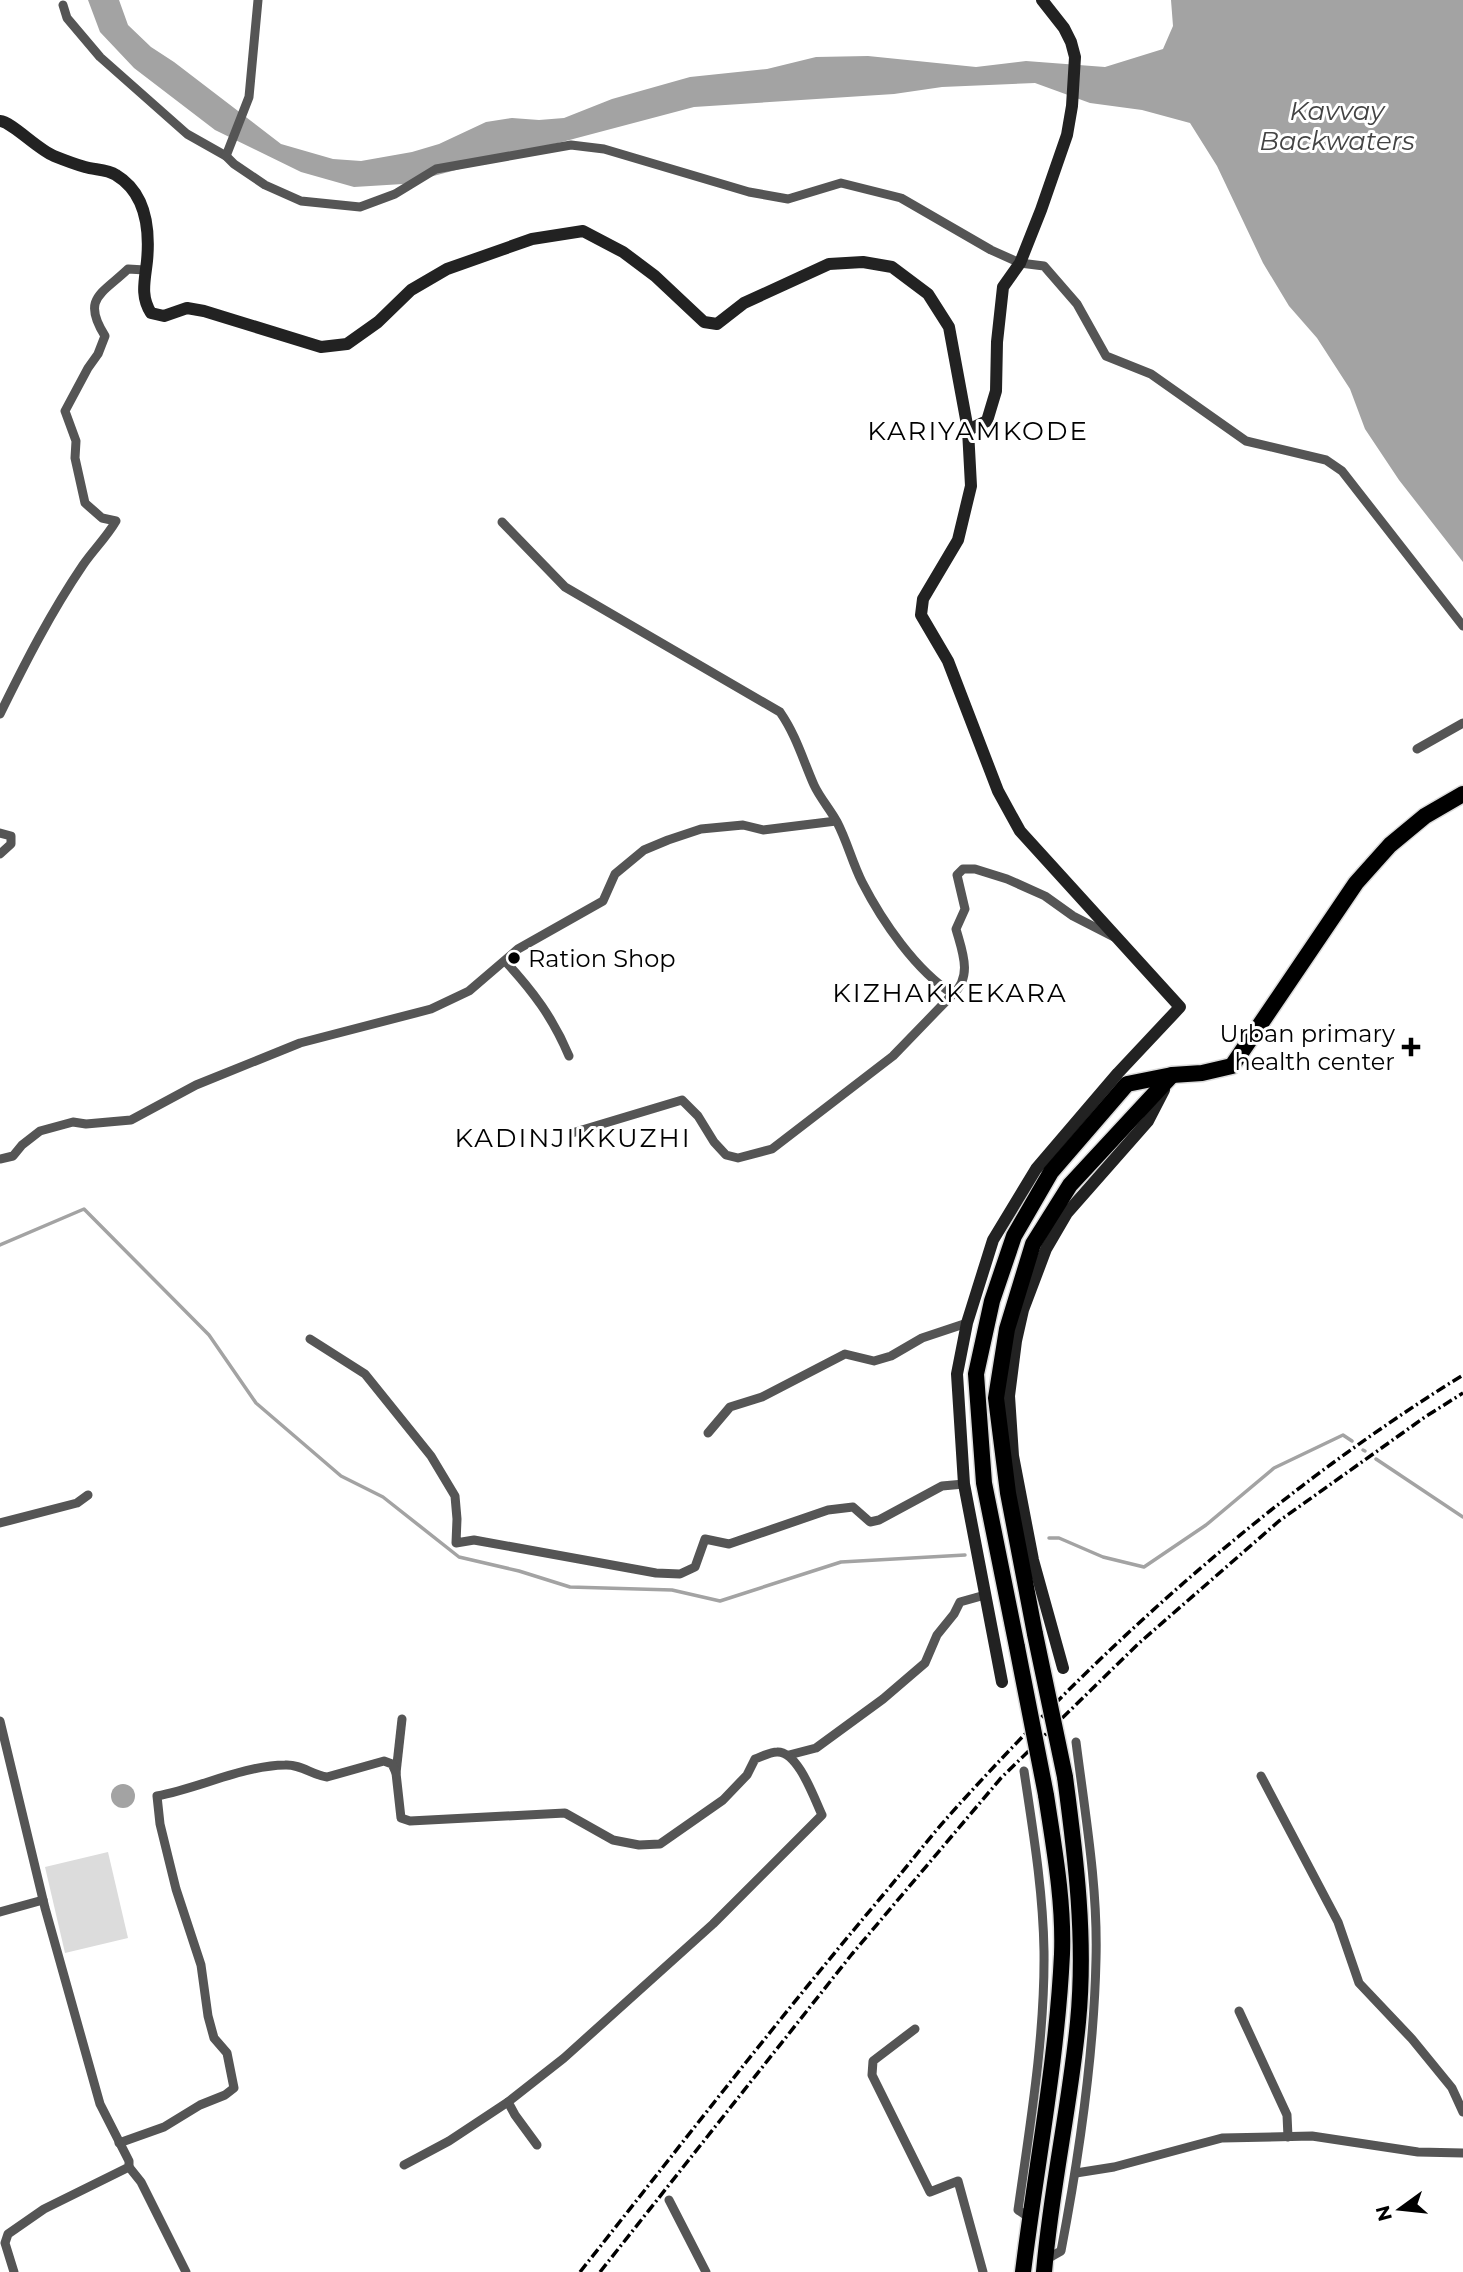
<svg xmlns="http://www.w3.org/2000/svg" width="1463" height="2272" font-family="Montserrat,sans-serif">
<rect width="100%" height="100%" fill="#fff"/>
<polygon fill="#dcdcdc" points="108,1852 128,1938 65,1953 45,1867"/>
<g fill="#a3a3a3">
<polygon points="88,0 119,0 128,25 151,47 174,62 281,144 333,159 361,161 412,152 439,144 486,122 512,118 539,120 564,118 612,99 690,77 767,69 816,57 868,56 976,67 1026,61 1105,67 1163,49 1173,26 1171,0 1463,0 1463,562 1399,480 1365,429 1350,389 1317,338 1289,306 1263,263 1217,166 1190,123 1142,110 1090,103 1035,83 942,87 894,94 694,107 403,184 354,187 301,172 215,130 134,68 100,32"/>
<circle cx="123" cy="1796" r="12"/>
</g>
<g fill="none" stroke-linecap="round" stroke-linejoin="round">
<g stroke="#a3a3a3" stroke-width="3.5">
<polyline points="0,1245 84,1209 209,1335 256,1403 341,1476 383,1497 459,1557 519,1571 570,1587 672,1590 720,1601 841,1562 965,1555"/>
<polyline points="1363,1450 1365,1451"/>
<polyline points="1376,1459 1463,1517"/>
<polyline points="1049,1538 1059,1538 1103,1557 1144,1567 1206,1525 1274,1468 1343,1435 1352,1441"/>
</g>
<g stroke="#dbdbdb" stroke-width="19">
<g id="highway">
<polyline points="1035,1634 1008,1493 996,1398 1007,1329 1033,1244 1070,1185 1172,1075"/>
<polyline points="1017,1647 984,1483 976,1374 992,1301 1014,1236 1051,1172 1127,1084 1172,1075 1202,1073 1232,1066 1356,883 1390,845 1425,816 1463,794"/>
<path d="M1023,2272c13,-106 34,-211 39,-318 2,-53 -8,-106 -16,-159"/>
<path d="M1044,2272c7,-84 26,-166 34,-250 8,-82 -2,-163 -13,-245"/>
</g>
</g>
<g stroke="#555" stroke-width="9">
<polyline points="63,5 67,18 100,57 187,134 226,156 234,164 265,185 301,201 360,207 395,194 436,169 571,145 604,149 749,192 788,199 841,183 901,198 991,250 1020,263 1044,266 1077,304 1106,356 1151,374 1246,441 1326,460 1342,471 1463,626"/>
<polyline points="226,156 249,97 258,0"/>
<path d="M502,522l63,65 215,125c16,23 23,48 34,73 6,13 16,24 23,37 10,19 15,40 25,60 20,39 54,89 91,112 20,-18 9,-43 3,-65l9,-20 -8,-34 6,-6h12l32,10 38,17 28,20 41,21"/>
<path d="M0,714c25,-51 51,-102 83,-149 11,-16 23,-27 33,-44l-14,-3 -17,-15 -10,-45 1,-17 -11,-30 23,-43 10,-14 7,-18c-24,-38 -3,-42 23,-67l17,1"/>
<polyline points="1417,749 1463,723"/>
<polyline points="0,833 11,836 11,844 0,854"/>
<path d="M505,961c28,30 48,57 64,95"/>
<polyline points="572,1133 682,1100 698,1116 714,1142 726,1155 738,1158 772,1149 893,1056 953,994"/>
<polyline points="0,1159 13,1156 22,1145 40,1131 73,1122 86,1124 131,1120 196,1085 300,1043 431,1009 469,991 518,949 603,901 615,874 644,850 668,840 701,829 743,825 763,830 836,821"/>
<polyline points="310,1339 365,1374 431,1456 455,1496 457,1519 456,1543 474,1540 656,1573 680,1574 695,1567 705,1539 729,1544 828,1510 853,1507 870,1522 879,1520 942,1486 964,1484"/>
<polyline points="708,1433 730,1407 762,1397 845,1354 874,1361 891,1356 922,1338 967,1323"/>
<polyline points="0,1523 77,1503 88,1495"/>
<polyline points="0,1721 45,1908 100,2104 129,2161 129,2167 44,2209 8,2234 5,2243 14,2272"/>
<polyline points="789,1755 816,1748 883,1699 925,1663 937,1635 954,1614 960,1602 985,1595"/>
<path d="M1024,1771c9,60 19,119 20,180 1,86 -14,174 -26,259l12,8"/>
<polyline points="396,1773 402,1719"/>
<polyline points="1261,1776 1338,1922 1359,1983 1412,2039 1452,2088 1463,2112"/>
<polyline points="0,1912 43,1900"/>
<polyline points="1239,2011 1287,2115 1288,2137"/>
<polyline points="915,2029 873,2061 872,2075 930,2192 958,2181 983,2272"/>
<path d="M119,2143l45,-16 36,-22 25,-10 9,-7 -7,-35 -13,-15 -6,-22 -7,-51 -25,-76 -16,-65 -3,-28c43,-8 84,-30 128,-31 16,-1 27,10 42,12l57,-16 8,3 4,9 5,45 9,3 155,-8 48,27 26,5 21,-1 63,-44 24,-25 8,-16c6,-2 15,-7 22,-7 21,-1 37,46 45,63l-109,109 -149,134 -56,44 7,13 22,30"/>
<polyline points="404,2165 449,2141 508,2102"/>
<polyline points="129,2167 141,2182 186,2272"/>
<polyline points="1076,2173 1114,2167 1222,2138 1312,2136 1418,2152 1463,2153"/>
<polyline points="669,2200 706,2272"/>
<path d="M1045,2260l16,-9c18,-94 33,-196 35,-292 2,-72 -11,-146 -20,-217"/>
</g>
<g stroke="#222" stroke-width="12">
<path d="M0,121c12,1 37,28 54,35 10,4 20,8 31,11 10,3 22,2 31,8 30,18 34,54 31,86 -2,19 -7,35 4,52l13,3 23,-8 17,3 117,36 26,-3 31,-22 33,-32 36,-21 85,-30 51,-8 40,21 32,24 49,46 13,2 27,-21 85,-39 34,-2 29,5 36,27 21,33 19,103 3,56 -13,54 -35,59 -2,16 27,46 50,130 22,40 160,176 -62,66 -82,96 -43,71 -26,83 -10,51 7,110 38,198"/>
<polyline points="968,430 987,421 996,391 997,342 1003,287 1020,263 1041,210 1067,135 1072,106 1075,57 1071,42 1064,28 1042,0"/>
<polyline points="1063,1668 1033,1560 1013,1456 1009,1396 1016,1341 1023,1310 1046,1249 1067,1213 1148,1121 1164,1090"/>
</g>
<use href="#highway" stroke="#000" stroke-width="16"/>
<g stroke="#000" stroke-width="3.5" stroke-dasharray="10 3.5 2 3.5" stroke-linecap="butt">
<path d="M580,2272c100,-126 199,-254 303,-377 27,-32 53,-66 82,-97 147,-161 312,-308 498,-423"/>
<polyline points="600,2272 852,1954 1001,1778 1138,1644 1279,1521 1425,1417 1463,1393"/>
</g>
<g stroke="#dbdbdb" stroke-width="19" stroke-linecap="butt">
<g id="highway-bridge">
<polyline points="1035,1634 1065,1777"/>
<polyline points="1017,1647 1046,1795"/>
</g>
</g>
<use href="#highway-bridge" stroke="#000" stroke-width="16"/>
</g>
<g fill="#000" stroke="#fff" stroke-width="2.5">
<circle cx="514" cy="958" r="7"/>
<path d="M1407.5 1036.5h7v7h7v7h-7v7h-7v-7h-7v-7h7z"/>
</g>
<g text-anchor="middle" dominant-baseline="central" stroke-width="6" stroke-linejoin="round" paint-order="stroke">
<g font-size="24" fill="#000" stroke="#fff" text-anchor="start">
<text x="528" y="958">Ration Shop</text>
<text x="1395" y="1033" text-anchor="end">Urban primary<tspan x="1395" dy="28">health center</tspan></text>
</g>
<g font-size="26" font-style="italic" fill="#444" stroke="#fff">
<text x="1337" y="111">Kavvay<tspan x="1337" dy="30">Backwaters</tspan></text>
</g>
<g font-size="26" letter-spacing="2" fill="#000" stroke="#fff">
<text x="978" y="431">KARIYAMKODE</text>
<text x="950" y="993">KIZHAKKEKARA</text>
<text x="573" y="1138">KADINJIKKUZHI</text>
</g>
</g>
<g transform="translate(1400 2209) rotate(255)" stroke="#ffffff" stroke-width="5" paint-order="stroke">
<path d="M0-5L12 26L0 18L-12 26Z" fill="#000000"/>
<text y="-10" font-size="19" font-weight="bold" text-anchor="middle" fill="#000000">N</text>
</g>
</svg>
